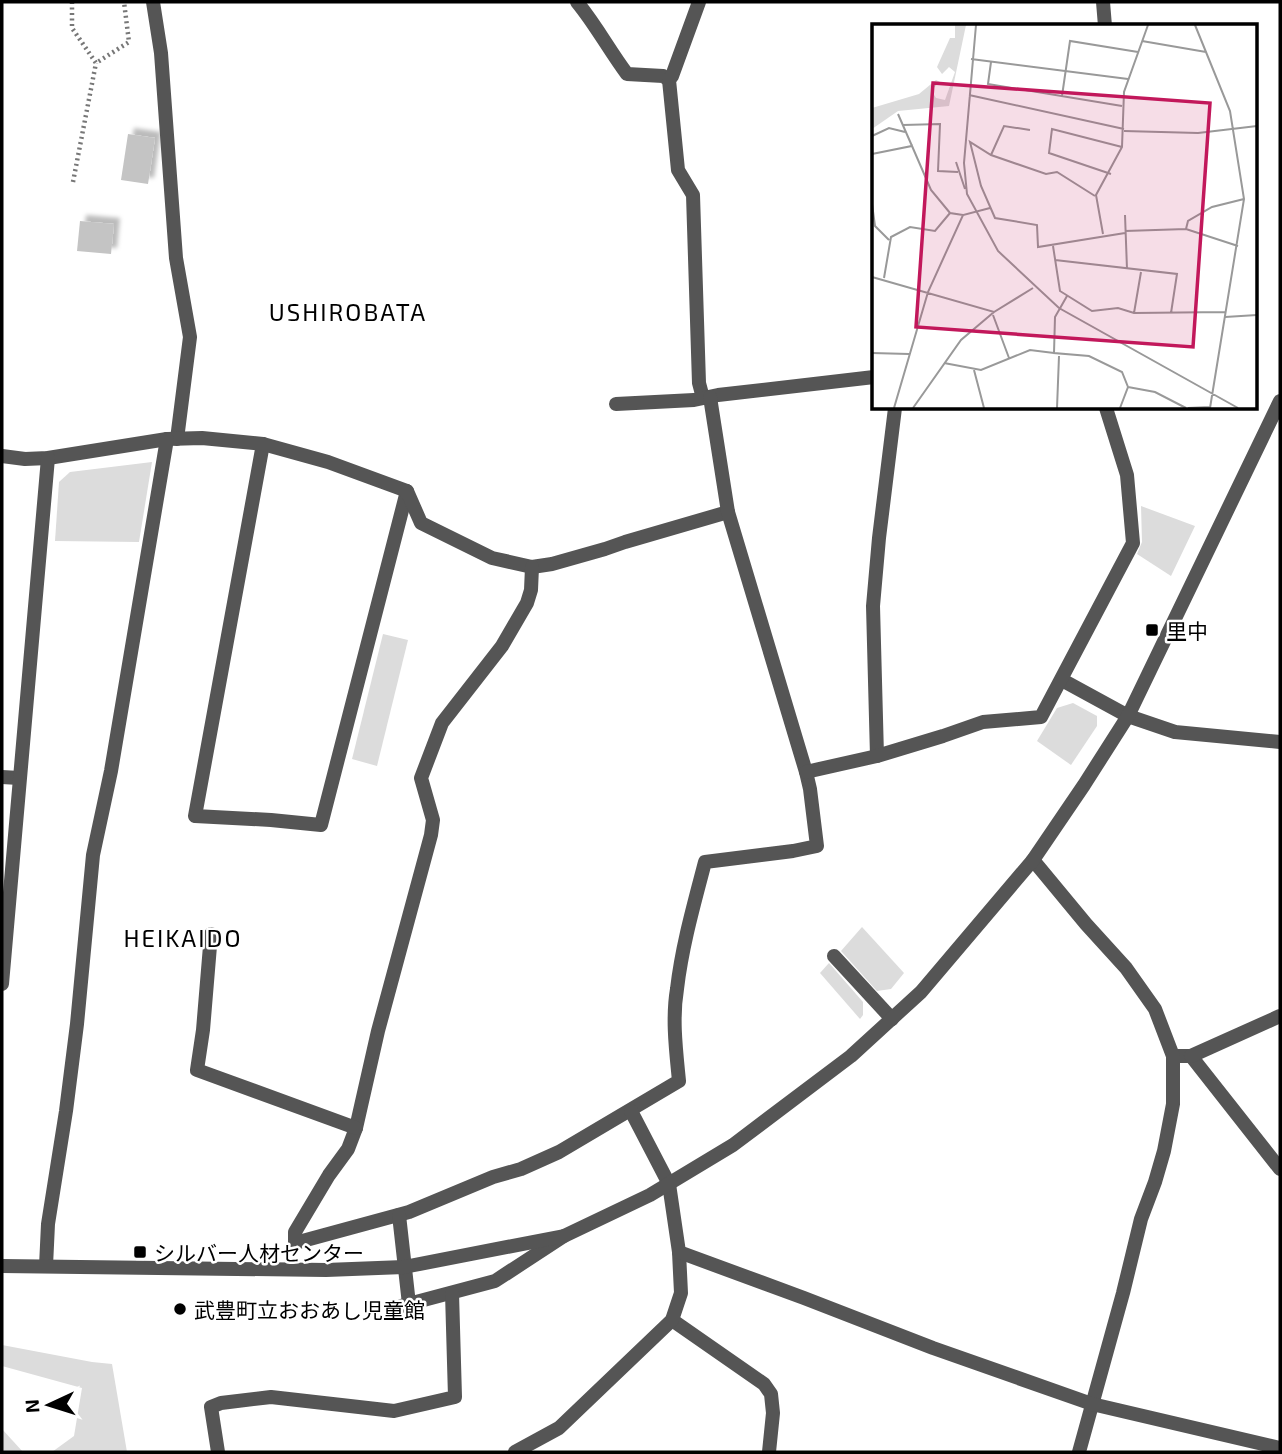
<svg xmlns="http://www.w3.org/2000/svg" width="1282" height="1454" font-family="'Exo 2','Noto Sans JP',sans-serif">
<defs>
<filter id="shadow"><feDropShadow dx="6" dy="-6" stdDeviation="2" flood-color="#0004"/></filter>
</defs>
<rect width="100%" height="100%" fill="#fff"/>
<g fill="#dcdcdc">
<polygon points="152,462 139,542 55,541 59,482 70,472"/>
<polygon points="1141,506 1195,526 1171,576 1137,554 1142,542"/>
<polygon points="383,634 408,640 377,766 352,759"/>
<polygon points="1073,703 1097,716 1097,726 1071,765 1037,741 1057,708"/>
<polygon points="862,927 904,973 891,989 877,991 841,951"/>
<polygon points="829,963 863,1002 863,1015 860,1019 820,973"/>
<polygon points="2,1345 92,1362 112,1364 127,1452 52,1452 74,1436 82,1388 2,1366"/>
<polygon points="2,1429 23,1452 2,1452"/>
</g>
<g fill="#c4c4c4" filter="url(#shadow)">
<polygon points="128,134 155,138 148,184 121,180"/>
<polygon points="80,221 114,224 111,254 77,251"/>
</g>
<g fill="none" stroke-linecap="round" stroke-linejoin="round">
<g stroke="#777" stroke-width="4.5" stroke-dasharray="2 3.5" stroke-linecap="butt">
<polyline points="72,2 72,28 96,63 129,42 124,2"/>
<polyline points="73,182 96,63"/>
</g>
<polyline stroke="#555" stroke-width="14" points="834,956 892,1019"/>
<g stroke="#555" stroke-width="14">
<polyline points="153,2 161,53 176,258 190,337 177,439"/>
<path d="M577,2c19,23 32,48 50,72l36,2 6,4"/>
<polyline points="699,2 672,76 669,80 678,170 693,195 699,383 703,398"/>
<polyline points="1103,2 1105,26"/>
<polyline points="616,404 694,400 718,395 874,377"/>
<polyline points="263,444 195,816 271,820 321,825 407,491"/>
<polyline points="2,456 25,459 48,458 167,439 202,438 263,444 328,462 407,491 421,523 492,558 532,567 552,564 605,549 625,542 728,512"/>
<path d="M532,567l-1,23 -4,13 -25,43 -60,77 -21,55 12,42 -2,15 -53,196 -22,97 -8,21 -19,26 -34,57v11l114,-31 84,-35 28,-8 38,-17 120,-71c-3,-31 -7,-62 -2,-92 5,-43 17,-85 28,-127l88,-11 24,-5 -7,-57 -4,-17 -78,-260 -18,-115"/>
<polyline points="1062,680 1128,716 1175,732 1280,742"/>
<polyline points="877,756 873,606 879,538 895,408"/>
<polyline points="806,772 877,756 943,736 983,722 1041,717 1133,543 1127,475 1106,408"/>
<polyline points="2,777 19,778"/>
<polyline points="211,934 203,1030 197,1070 356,1128"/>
<polyline points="2,984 48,458"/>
<polyline points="1173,1056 1191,1056 1280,1169"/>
<polyline points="1191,1056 1280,1016"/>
<polyline points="631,1111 669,1184"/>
<polyline points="399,1215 409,1304"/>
<polyline points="46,1266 48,1224 66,1111 77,1024 93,855 111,771 167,439"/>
<polyline points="401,1306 495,1281 564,1236"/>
<polyline points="672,1320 764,1384 771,1394 773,1413 769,1452"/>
<polyline points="218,1452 211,1407 221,1403 271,1397 394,1411 455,1397 452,1293"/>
<polyline points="515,1452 559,1428 672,1320 681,1293 679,1252"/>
</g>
<g stroke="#555" stroke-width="14">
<polyline points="1033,860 1086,924 1126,968 1155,1009 1173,1056 1173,1104 1164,1151 1155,1182 1141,1219 1123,1293 1079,1452"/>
<polyline points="669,1184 679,1252 804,1298 933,1348 1092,1404 1280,1448"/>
<polyline points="2,1266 326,1270 404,1267 564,1236 650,1195 733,1145 851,1056 921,992 1033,860 1084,785 1128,716 1280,401"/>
</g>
</g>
<g fill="#000" stroke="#fff" stroke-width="2.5">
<rect x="1145" y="623" width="14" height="14" rx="3.5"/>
<rect x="133" y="1245" width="14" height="14" rx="3.5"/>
<circle cx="180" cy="1309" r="7"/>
</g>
<g text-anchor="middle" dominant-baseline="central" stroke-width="5" stroke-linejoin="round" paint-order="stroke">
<g font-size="21" fill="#000" stroke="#fff" text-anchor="start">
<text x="1166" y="630">里中</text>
<text x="154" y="1252">シルバー人材センター</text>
<text x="194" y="1309">武豊町立おおあし児童館</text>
</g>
<g font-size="24" letter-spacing="2" fill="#000" stroke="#fff">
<text x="348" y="311">USHIROBATA</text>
<text x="183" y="937">HEIKAIDO</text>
</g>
</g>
<g transform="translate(872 24)">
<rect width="385" height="385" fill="#fff"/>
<path d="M83,1h11l-17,81 -51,5 -26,18v-21l47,-14 17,-14 4,2 -9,8 5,8 9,2 10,-28 -6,-5 -7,7 -5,-7 13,-29h5z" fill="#dcdcdc"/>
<path fill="none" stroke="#999" stroke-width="2" d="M104,1l-12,138 3,31 31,57 61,57 179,100M323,1l35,86 14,88 -34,209M270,17l64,11M99,35l157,20M119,38l-3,22 134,22M97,71l155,34M190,72l8,-55 68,11M26,90l14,32M31,101l37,-1 -2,47 20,1M252,107l74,2 59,-7M0,112l17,-8 16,4M0,130l40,-8 19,44 19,23 13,2M119,131l13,-29 26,4M84,138l9,27M239,150l-62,-21 3,-24 70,18M223,172l-38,-24 -11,2 -55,-19 -21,-13 11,44 14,32 42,7 1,22 87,-14M0,180l3,22 14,14M253,191l2,54M314,205l2,-8 24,-14 32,-8M253,207l61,-2 52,17M231,210l-7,-39 26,-48 2,-55 24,-67M181,222l7,45 32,20 26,-3 16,5 91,-1M183,236l122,14 -6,39M0,253l122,35 39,-24M12,254l7,-41 19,-10 25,4 15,-18M195,272l-12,21 -1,36 35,3 33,16 6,15 -8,21M262,289l7,-41M121,291l16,43M353,293l32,-2M0,329l37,1M72,339l37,7 49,-20 24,3M102,346l10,38M256,363l27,5 31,16M22,384l34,-116 35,-77 27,-7M41,384l48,-68 33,-28M185,384l2,-52M316,384l22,-1"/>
<path fill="#c2185b" fill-opacity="0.15" stroke="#c2185b" stroke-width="3.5" d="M61,59l277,20 -17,244 -277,-20z"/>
<rect width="385" height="385" fill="none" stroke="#000" stroke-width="3.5"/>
</g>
<rect width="1282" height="1454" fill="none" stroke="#000000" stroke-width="7"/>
<g transform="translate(49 1405) rotate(266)" stroke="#ffffff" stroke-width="5" paint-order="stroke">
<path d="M0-5L12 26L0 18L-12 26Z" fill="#000000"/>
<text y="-10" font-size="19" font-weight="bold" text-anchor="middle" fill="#000000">N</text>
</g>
</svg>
